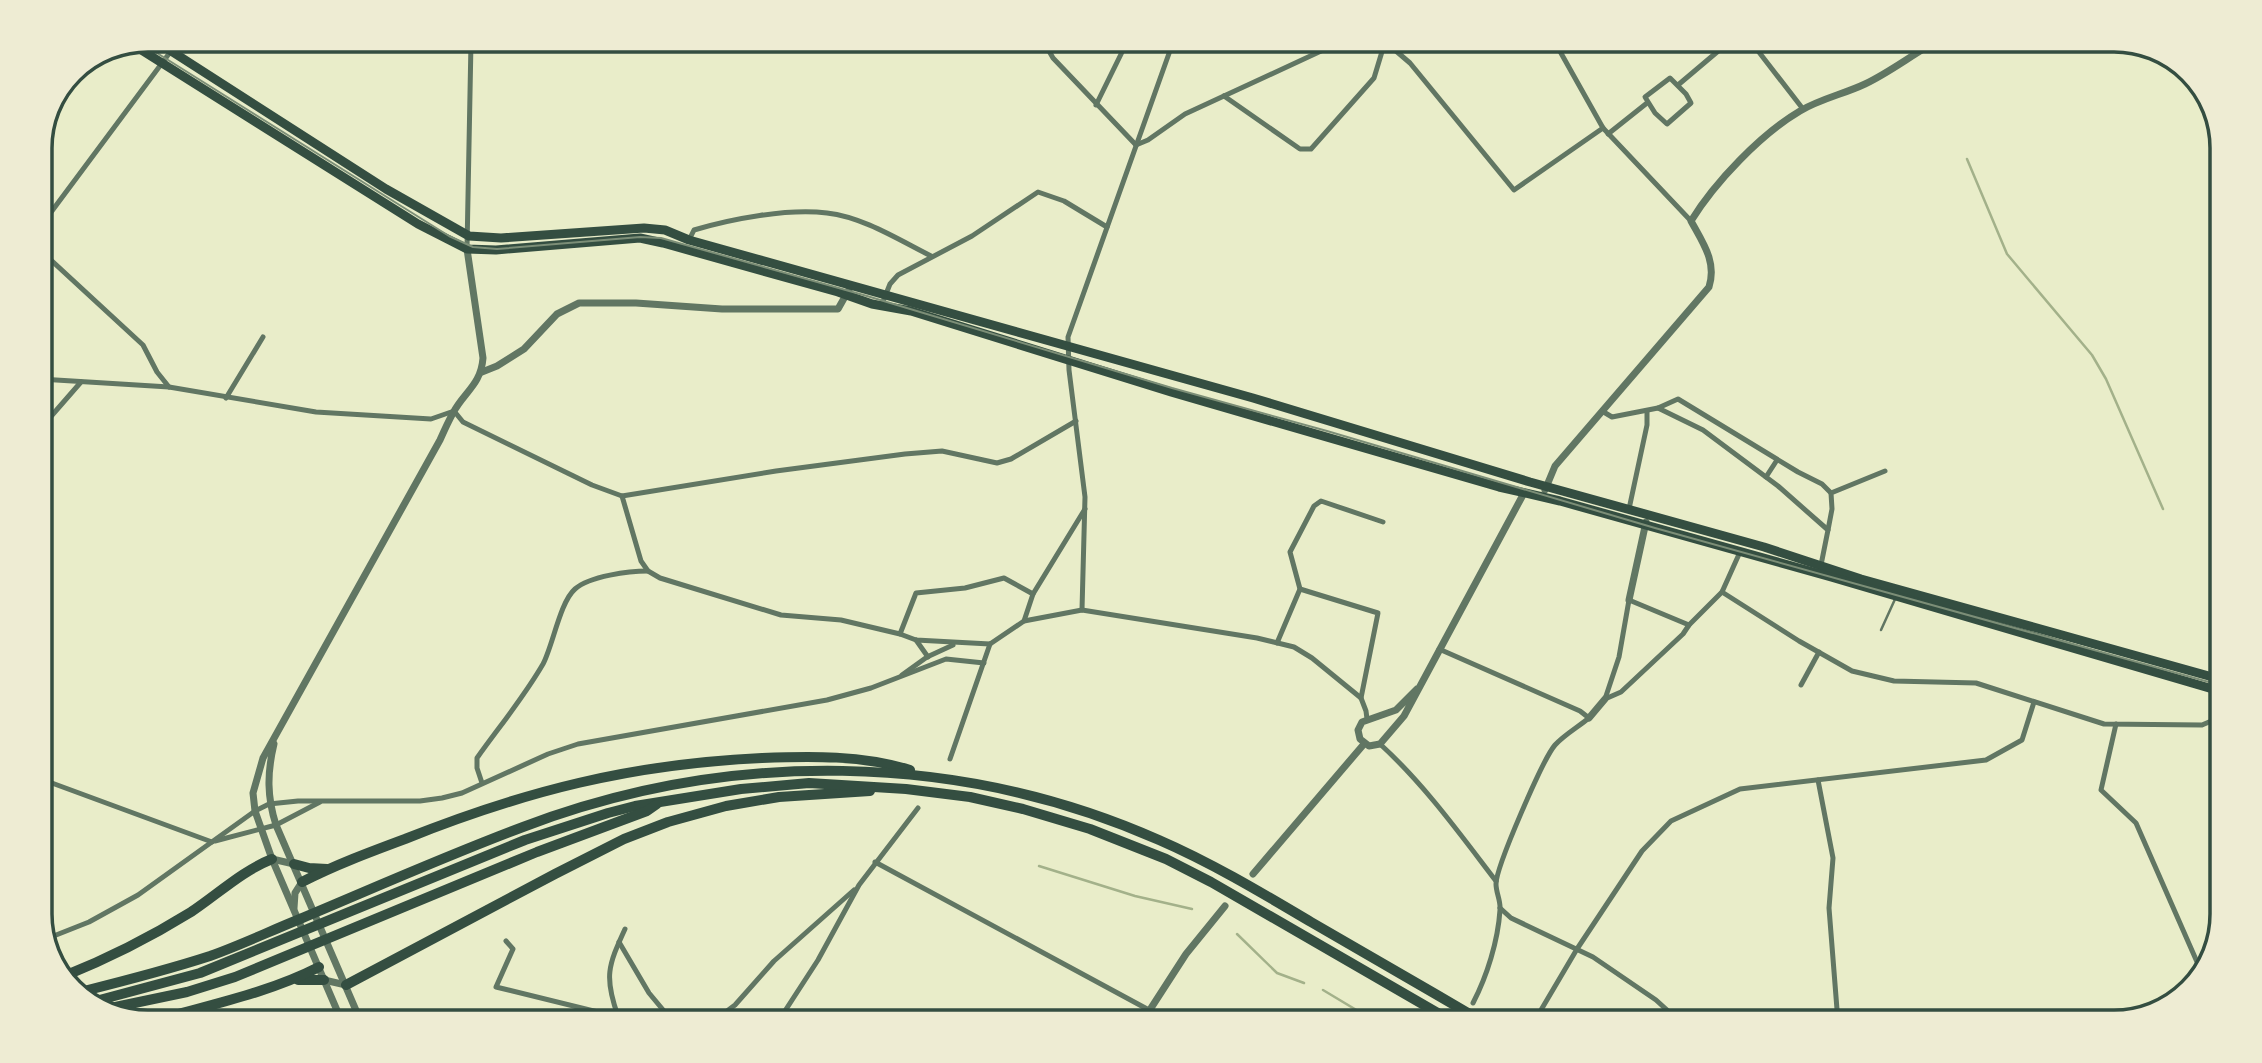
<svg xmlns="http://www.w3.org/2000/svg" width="2262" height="1063" font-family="Rubik,sans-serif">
<rect width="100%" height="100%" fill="#e9edc9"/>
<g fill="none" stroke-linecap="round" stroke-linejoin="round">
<g stroke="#a3b18a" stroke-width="2.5">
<polyline points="1967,159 2007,254 2092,355 2106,379 2163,509"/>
<polyline points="1039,866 1135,896 1192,909"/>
<polyline points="1237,934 1277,973 1304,983"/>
<polyline points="1323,990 1373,1020"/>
</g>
<polyline stroke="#617663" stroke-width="2.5" points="1881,630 1896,597"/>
<g stroke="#617663" stroke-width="5">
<polyline points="1045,44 1053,58 1136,145"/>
<polyline points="1389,45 1410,63 1514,190 1603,128"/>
<polyline points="1557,46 1603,128 1691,221"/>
<polyline points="1755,47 1803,109"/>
<polygon points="1670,78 1686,94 1691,103 1667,124 1655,113 1645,97"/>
<polyline points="1678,85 1723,47"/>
<polyline points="1224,96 1300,149 1311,149 1374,78 1384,45"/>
<polyline points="1096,105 1126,44"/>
<polyline points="1608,134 1647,103"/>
<polyline points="1136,145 1148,140 1185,114 1334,45"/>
<polyline points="40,227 171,51"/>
<path d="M689,240l5,-10c37,-11 94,-22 133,-17 36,4 72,27 104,43"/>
<polyline points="467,248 471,42"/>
<polyline points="40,250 143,345 157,372 169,387"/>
<polyline points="882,304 890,284 898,275 972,236 1038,192 1064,201 1107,227"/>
<polyline points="40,379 169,387 316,412 431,419 454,411 463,422 592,485 622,496 776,471 905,454 942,451 997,463 1011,459 1076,421"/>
<polyline points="226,398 263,337"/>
<polyline points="1658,408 1678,399 1798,472 1822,484 1831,493"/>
<polyline points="1602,411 1612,417 1658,408 1703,430 1778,486 1828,530 1821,565"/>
<polyline points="40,429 81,382"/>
<polyline points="1766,477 1777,460"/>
<polyline points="622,496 641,561 648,571 660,578 781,615 841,620 900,634 916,640 990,644"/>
<polyline points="1629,509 1647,425 1647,411"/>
<polyline points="1828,530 1832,509 1831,493 1885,471"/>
<polyline points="1300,589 1378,613 1361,698"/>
<polyline points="1722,592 1799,641 1852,671 1894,681 1976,683 2104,724 2202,725 2216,719"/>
<polyline points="1082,610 1085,497 1069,370 1068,337 1172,45"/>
<polyline points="1024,621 1033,594 1085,509"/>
<polyline points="900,634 916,593 965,588 1004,578 1033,594"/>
<polyline points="916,640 928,657"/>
<polyline points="1277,643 1300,589 1290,552 1314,506 1321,501 1383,522"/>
<polyline points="990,644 1024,621 1082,610 1257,638 1294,647 1312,658 1361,698 1366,711 1367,719"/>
<path d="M1439,649l141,62 9,7c-11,9 -25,17 -34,27 -12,14 -59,122 -59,139 0,9 5,17 4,26 -2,31 -13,66 -27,93"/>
<polyline points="902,675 927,657 953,645"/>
<polyline points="1801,685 1819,652"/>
<polyline points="1605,699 1621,692 1683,634 1689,625 1722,592 1740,552"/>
<polyline points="1605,699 1619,657 1629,600 1689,625"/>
<polyline points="2116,724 2101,790 2136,823 2201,971"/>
<path d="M1380,744c44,40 80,90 116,137"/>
<polyline points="950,759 990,644"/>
<polyline points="41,779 212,842"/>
<polyline points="1818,780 1833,858 1829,908 1838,1022"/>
<path d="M482,783l-5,-15v-10c22,-31 47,-61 66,-94 10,-19 17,-62 32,-75 15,-13 54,-18 73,-18"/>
<polyline points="215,841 276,825 320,802"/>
<polyline points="875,862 1149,1010"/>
<polyline points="1500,908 1511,918 1593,957 1656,1000 1679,1021"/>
<polyline points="46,939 89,922 138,895 255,811 269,804 298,801 420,801 442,798 462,793 548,754 578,744 827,700 871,688 946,659 984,663"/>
<polyline points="506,941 513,949 496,987 614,1016"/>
<polyline points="619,942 649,993 669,1017"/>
<polyline points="1541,1010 1577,949 1642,851 1671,821 1740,789 1986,760 2022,740 2034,702"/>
<path d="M618,1016c-14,-39 -10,-50 7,-87"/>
<polyline points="719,1017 735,1005 774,961 854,890"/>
<polyline points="781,1017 818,960 859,885 918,808"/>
</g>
<g stroke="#617663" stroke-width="7">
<polyline points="482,372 497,366 524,349 557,314 579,303 636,303 722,309 838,309 851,286"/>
<path d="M1545,490l10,-24 154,-179c8,-25 -6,-44 -18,-66 24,-39 70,-87 109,-110 20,-12 44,-17 65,-27 21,-10 40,-24 60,-36"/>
<polyline points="1629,600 1646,522"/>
<polyline points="1417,689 1396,710 1362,722 1358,730 1360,739 1369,746 1380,744 1404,716 1524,493"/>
<polyline points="1589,718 1605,699"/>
<path d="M274,744c-7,29 -7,53 2,81l82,190"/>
<polyline points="272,859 294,864"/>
<polyline points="1253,874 1364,744"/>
<polyline points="294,908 295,893 302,882"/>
<polyline points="324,980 346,985"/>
<path d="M339,1015l-67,-156 -17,-48 -2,-18 10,-35 177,-318c4,-9 8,-18 13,-27 11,-21 28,-28 30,-55l-16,-109"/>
<polyline points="1144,1019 1186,954 1225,906"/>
</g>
<g stroke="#344e41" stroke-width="9">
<polyline points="154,40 386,189 469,236 501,238 644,228 665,230 689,240 1253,398 1530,482 1764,547 1861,579 2216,678"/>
<polyline points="135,46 418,224 467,249 496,250 640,238 663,243 838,292 872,304 911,311 1171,392 1499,487 1560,501 1831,577 2216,690"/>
</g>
<g stroke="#344e41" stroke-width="10">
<polyline points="294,864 309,868 327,869"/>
<path d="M302,882c33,-17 68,-30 103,-43 120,-48 226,-75 357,-81 48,-2 101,-3 148,12"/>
<path d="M62,977c45,-18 87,-39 129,-65 27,-18 51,-41 81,-53"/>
<polyline points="298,980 324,980"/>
<polyline points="346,985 555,874 624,839 668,822 726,806 779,797 870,791"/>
<path d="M80,992c44,-11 87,-22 130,-36 31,-11 60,-25 90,-37 74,-31 148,-64 223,-92 205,-78 435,-76 636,13 53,23 103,53 152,82 57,33 113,65 169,98"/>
<polyline points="92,1002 200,973 525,840 608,813 635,806 741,789 809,783 906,789 970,797 1023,809 1090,829 1166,859 1211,882 1450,1020"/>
<polyline points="101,1010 187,992 235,977 537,852 647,811 657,804"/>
<path d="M175,1015c48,-13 99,-25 144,-48"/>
</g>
<polyline stroke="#7c8e77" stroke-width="2" points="141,43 449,236 473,247 497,249 640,237 661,238 867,296 1172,388 1327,431 1655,528 2216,684"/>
</g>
<path d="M0 0H2262V1063H0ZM148 52H2114A96 96 0 0 1 2210 148V914A96 96 0 0 1 2114 1010H148A96 96 0 0 1 52 914V148A96 96 0 0 1 148 52Z" fill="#eeecd3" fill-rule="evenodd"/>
<path fill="none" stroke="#344e41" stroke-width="3.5" d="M148 52H2114A96 96 0 0 1 2210 148V914A96 96 0 0 1 2114 1010H148A96 96 0 0 1 52 914V148A96 96 0 0 1 148 52Z"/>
</svg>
